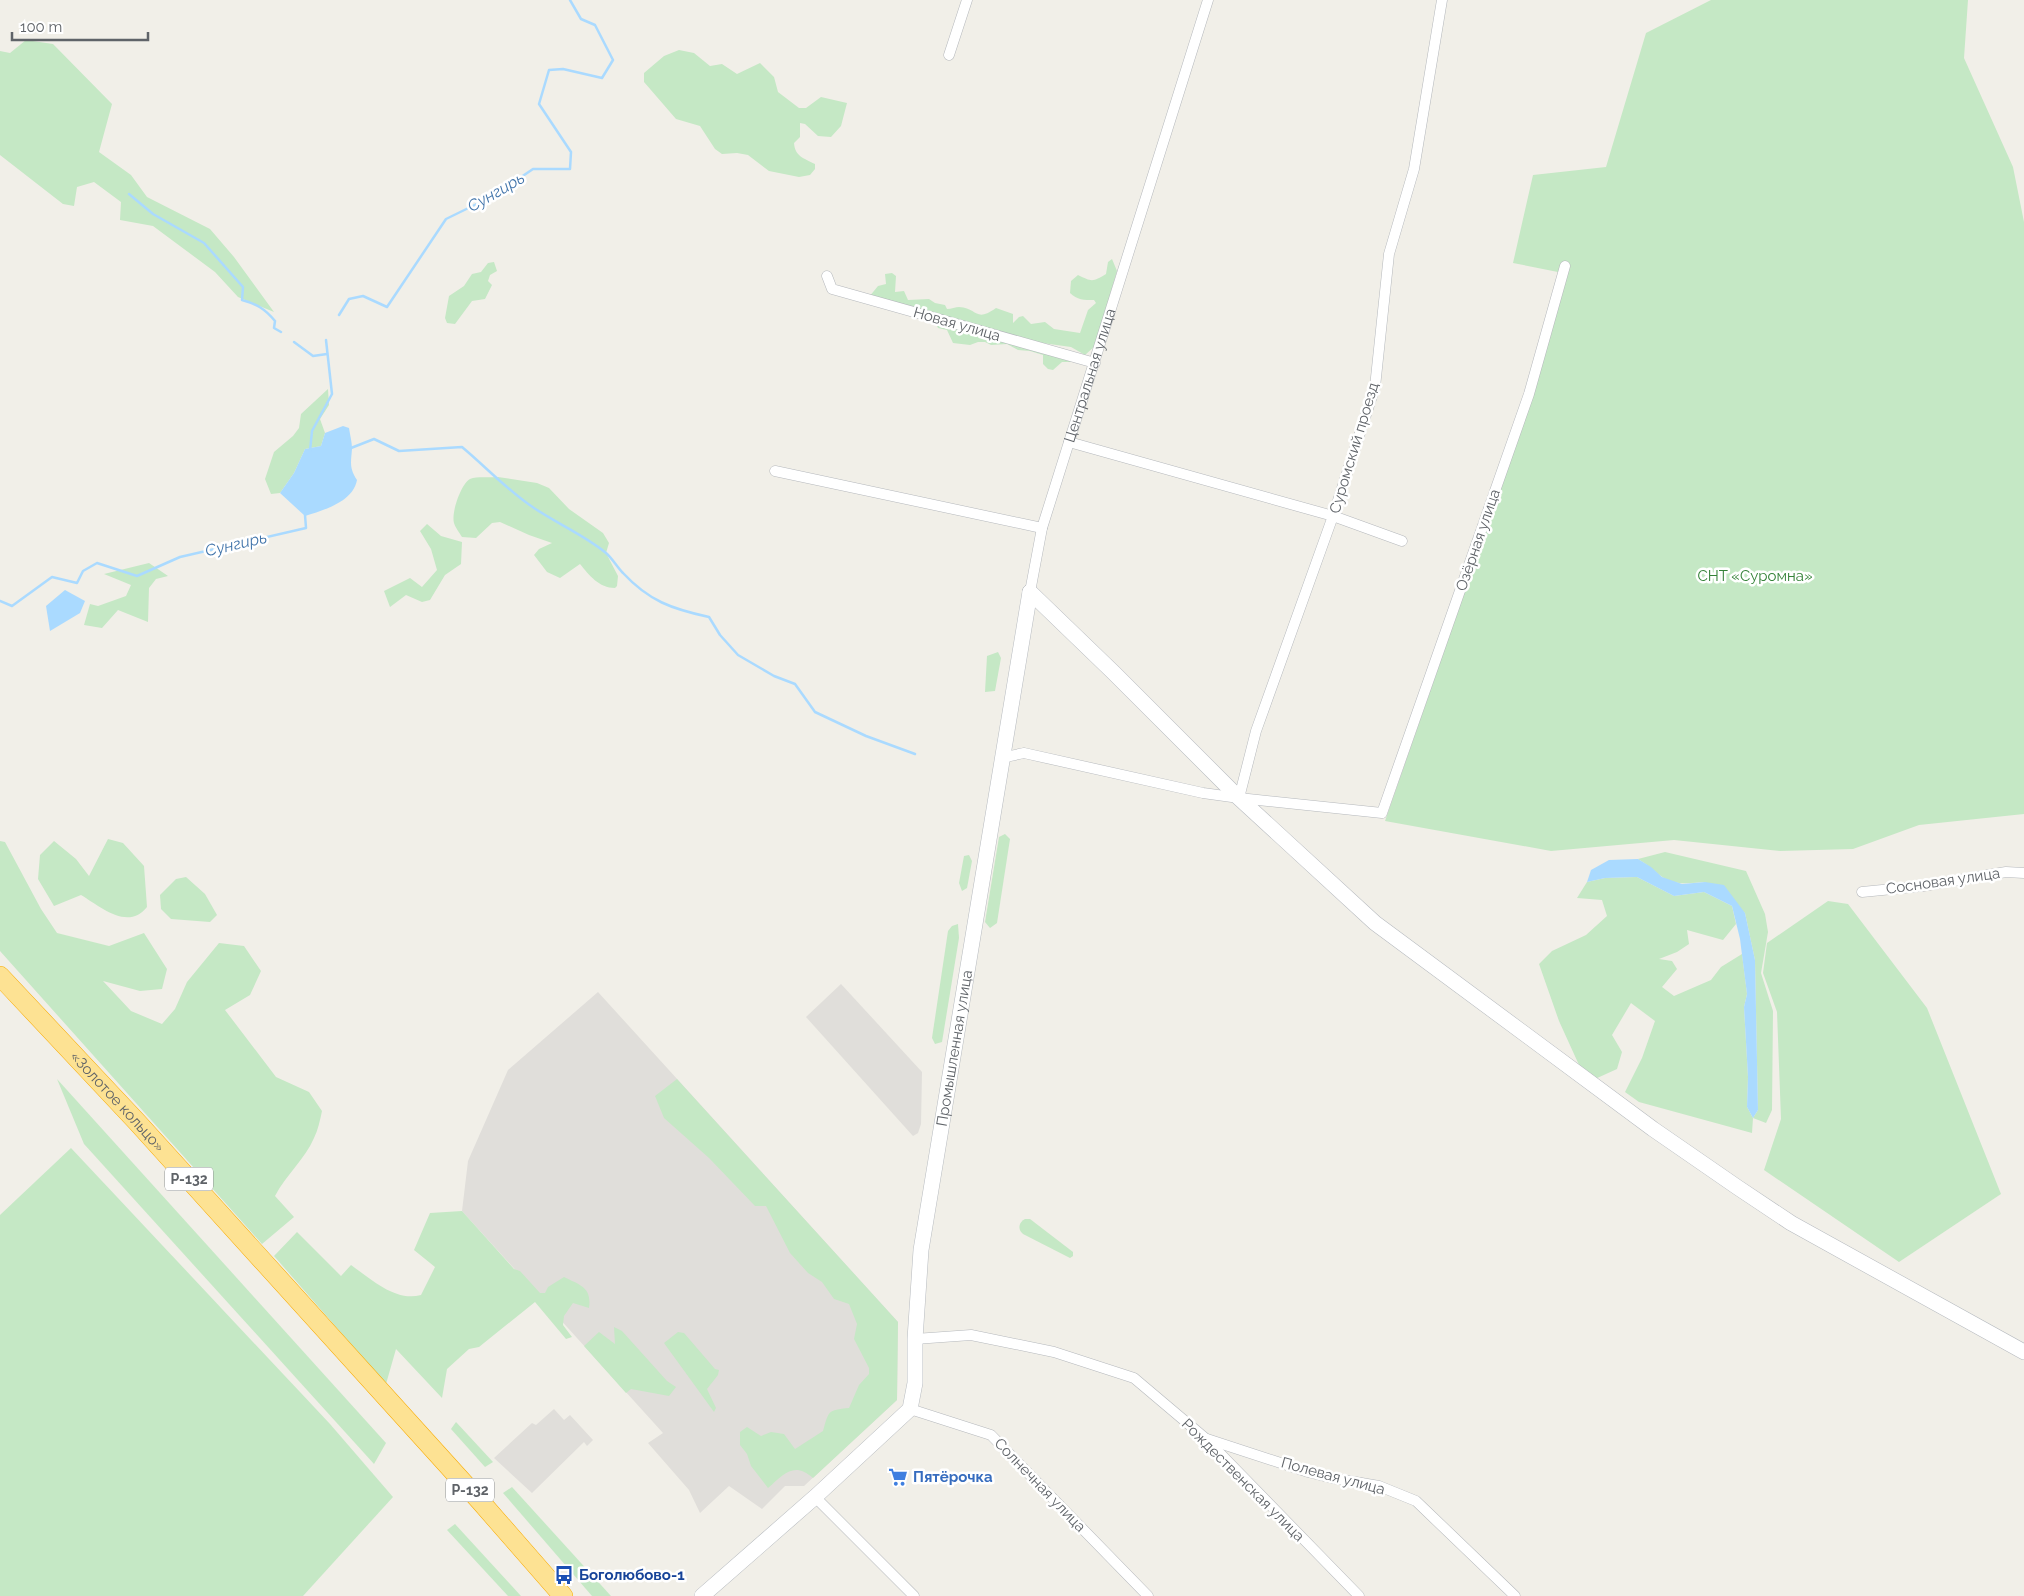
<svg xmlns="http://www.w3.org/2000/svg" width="2024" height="1596" font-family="Raleway,sans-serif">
<rect width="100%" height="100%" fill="#f1efe8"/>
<g fill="#e0deda">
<polygon points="841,984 922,1072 921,1124 918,1133 913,1136 806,1017"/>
<polygon points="598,992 898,1322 897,1400 804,1486 785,1486 762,1509 729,1486 700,1513 689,1490 648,1443 663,1433 462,1211 468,1161 508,1070"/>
<polygon points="554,1409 564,1420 570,1415 593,1440 587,1446 584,1442 532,1493 494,1458 532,1423 536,1425"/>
</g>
<g fill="#c5e8c5">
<polygon points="1711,0 1968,0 1964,58 2013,167 2024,222 2024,814 1919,825 1853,849 1780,851 1674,840 1551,851 1385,821 1535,390 1568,274 1513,263 1533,175 1606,167 1646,33"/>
<polygon points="26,40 53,44 112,104 99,152 131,175 147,197 210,229 234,257 274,312 238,297 215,272 153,226 120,220 121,202 94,182 77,187 74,206 63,204 0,155 0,51 10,53"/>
<path d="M679,50l15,3 16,13 12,-2 15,10 23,-11 14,14 4,15 21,16h7l15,-11 26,6 -6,23 -10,11 -13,-1 -13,-12 -5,-1v14l-6,6c1,13 9,15 21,21v5l-5,6 -11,2 -30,-6 -21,-16 -11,-2 -15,1 -7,-5 -15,-23 -24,-7 -32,-37v-9l20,-17z"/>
<path d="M1112,259l5,12 -22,75 -10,9 -14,-8 -36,-5 -166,-45 9,-11 8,-2 -1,-10 7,-1 4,3 -1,16 9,-1 4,9 21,-1 6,4 10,2 2,4c4,0 9,-2 12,-2 19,1 16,16 37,1l17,6v9l6,-6 4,-1 8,8 14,-2 9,7 26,4 8,-23 8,-7 -2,-3c-10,0 -17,0 -24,-7l1,-12 7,-6c14,7 15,7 28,-1l2,-12z"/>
<polygon points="494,262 497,271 490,275 488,281 492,285 485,299 472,301 455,324 447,323 445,318 449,296 464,286 472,274 481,272 488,263"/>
<polygon points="937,322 1073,362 1062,362 1053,370 1048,369 1043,364 1043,355 1030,351 1018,350 1007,344 991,345 985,342 978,342 970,345 953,343 947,330 938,328 936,324"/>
<polygon points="328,389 329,405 320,419 325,433 321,446 305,449 294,473 280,493 271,494 265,479 274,452 293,436 299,428 301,414"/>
<path d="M498,477l39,6 12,5 20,21 34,24 6,10 -3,10 12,23 -1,10 -2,2c-16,0 -26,-13 -35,-24l-20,14 -13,-6 -13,-17 5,-6 13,-6 -23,-8 -29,-13 -8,1 -16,15 -14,-1c-3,-5 -7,-10 -8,-14 -3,-10 7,-39 16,-44 7,-3 20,-1 28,-2z"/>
<polygon points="427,524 441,536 462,542 461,564 445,575 430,600 422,602 406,595 390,607 384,591 410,578 422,587 437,570 431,549 420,531"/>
<polygon points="149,563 168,576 156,579 149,588 148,622 118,610 102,628 84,625 90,604 98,606 126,596 131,585 104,574"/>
<polygon points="998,652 1001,658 995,691 985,692 987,656"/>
<polygon points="1005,834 1010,839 997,923 990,928 985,922 999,837"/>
<path d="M108,839l15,4 21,23 3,41c-19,24 -46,0 -66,-12l-27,11 -16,-27 2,-24 14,-14 22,18 13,17z"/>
<path d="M0,841l5,1 36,67 16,24 52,13 35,-13 23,36 -5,20 -22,2 -37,-10 28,30 31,13 13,-15 12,-27 32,-39 25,3 17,25 -11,24 -25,15 51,67 33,15 13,19c-2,9 -4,19 -8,27 -9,21 -28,37 -39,58l19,21 -32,27 -262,-293z"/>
<path d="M1665,852l81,19 19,43 3,18 -7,41 12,38 -1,99 -6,13 -13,-5 -1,15 -113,-31 -14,-10 17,-34 13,-37 -24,-18 -19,32 10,17 -5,17 -22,10 -16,-14 -20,-44 -20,-57 13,-13 34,-16 21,-19 -5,-16 -25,-2 10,-16 18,-4 32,-1 37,19 30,-4 28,14 4,18 -13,16 -36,-10 2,14 -12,8 -18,7 13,2 5,8 -15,18 12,9 37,-16 10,-13 21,-13 5,40 -3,13 4,70 -1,30 6,11 5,-8 -3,-150 -10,-47 -40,-31c-15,1 -31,4 -44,-6 -8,-6 -14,-12 -23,-17z"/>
<polygon points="969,855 972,861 967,888 962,891 959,883 964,856"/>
<polygon points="186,877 205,894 217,915 210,922 171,919 161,909 160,895 176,879"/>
<polygon points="1828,901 1848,904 1927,1008 2001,1194 1899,1262 1764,1170 1781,1119 1777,1012 1763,973 1767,943"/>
<polygon points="958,924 959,938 942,1042 935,1044 932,1038 948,931 952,926"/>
<polygon points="57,1079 386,1443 374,1464 84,1144"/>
<path d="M677,1079l221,243 -1,78 -84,78c-19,-17 -29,-4 -45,10l-17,-22 -4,-12 -7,-9v-13l7,-5 14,9 10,-4 13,2 11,15 28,-18c6,-20 4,-21 26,-23l10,-23 10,-11v-6l-15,-29 3,-15 -8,-20 -15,-5 -12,-17 -14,-9 -18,-20 -24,-47h-11l-46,-48 -45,-40 -9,-22z"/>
<polygon points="71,1148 330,1424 393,1497 303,1596 0,1596 0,1215"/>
<path d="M462,1211l52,58 6,2 20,22h5l3,-6 16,-10c16,8 28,10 25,31l-16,-5 -9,13 -1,9 9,12 -6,2 -31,-37 -56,45 -10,2 -22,20 -5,29 -46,-49 -10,35 -112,-128 23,-24 44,44 10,-11c20,14 44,37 70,30l14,-28 -21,-17 16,-37z"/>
<path d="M1025,1219h5l43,33v4l-3,2 -47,-24c-6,-5 -4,-12 2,-15z"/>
<polygon points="614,1327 622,1331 667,1381 676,1387 669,1396 631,1389 626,1393 584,1346 599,1332 615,1344"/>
<polygon points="678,1332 684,1333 715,1369 719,1370 718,1375 707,1389 716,1408 714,1412 664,1343"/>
<polygon points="456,1422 493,1462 485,1467 451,1429"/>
<polygon points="512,1487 611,1596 592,1596 503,1493"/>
<polygon points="455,1524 521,1596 508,1596 447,1530"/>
</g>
<g fill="#aadaff">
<path d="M343,426l6,2c1,7 3,14 3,21 -1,13 -3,19 5,31 -4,22 -33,30 -52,36l-25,-23 14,-20 11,-24 16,-3 4,-13z"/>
<polygon points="65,590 85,601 80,613 50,631 46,606"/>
<polygon points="1638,859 1651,867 1662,877 1682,884 1705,882 1724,885 1745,913 1755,960 1758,1110 1753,1118 1747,1107 1748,1077 1744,1007 1747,994 1740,939 1732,906 1704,892 1674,896 1637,877 1605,878 1587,882 1591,870 1609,860"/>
</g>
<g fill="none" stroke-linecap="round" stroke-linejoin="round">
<g stroke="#aadaff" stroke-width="2.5">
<path d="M129,194l24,20 51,29 39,44 -1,13c15,4 23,9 33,21l-1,7 7,4"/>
<polyline points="339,315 349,299 363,296 387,307 446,219 495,195 533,169 570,169 571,152 539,104 549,70 563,69 602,78 613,60 595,25 581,19 570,0"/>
<polyline points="294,342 313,356 327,354"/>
<path d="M351,448l23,-9 25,12 63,-4c24,20 46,44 72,61 22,15 52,28 72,45 6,5 11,14 17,20 26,28 49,36 86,44l11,18 18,20 36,21 21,8 20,28 51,24 49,18"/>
<polyline points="310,451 312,431 332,394 326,340"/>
<polyline points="0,601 12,606 52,577 77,583 83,571 97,563 137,576 180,557 306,528 305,515"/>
</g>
<g stroke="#b5b8bc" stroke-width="11">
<g id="street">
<polyline points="949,55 967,0"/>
<polyline points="827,276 832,289 1095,363"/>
<polyline points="1069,442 1333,516 1402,541"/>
<polyline points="775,471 1042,528"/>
<path id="s1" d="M1030,592l12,-64 166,-528"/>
<polyline points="1001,758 1024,753 1203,793 1239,798 1382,813 1529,394 1565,266"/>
<polyline points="1239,798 1256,731 1333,516 1375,387 1389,254 1414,169 1442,0"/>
<polyline points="1862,892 1923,886 2006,872 2024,873"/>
<polyline points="915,1339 971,1335 1054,1352 1134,1378 1205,1438 1359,1596"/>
<polyline points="910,1409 991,1435 1148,1596"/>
<polyline points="1207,1439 1308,1472 1332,1478 1379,1486 1416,1501 1515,1596"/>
<polyline points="815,1497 914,1596"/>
</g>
</g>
<g stroke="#b6babf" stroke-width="16">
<g id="secondary">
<polyline points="1030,592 1114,673 1239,798 1375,923 1653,1129 1737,1187 1791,1223 2024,1352"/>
<path id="s2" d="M702,1596l113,-99 95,-88 5,-26v-44l6,-89 109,-658"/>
</g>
</g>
<g stroke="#f9ab00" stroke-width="20">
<g id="highway">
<path id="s3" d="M0,976l137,146 343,379 83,95"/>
</g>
</g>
<use href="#street" stroke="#fff" stroke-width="10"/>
<use href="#secondary" stroke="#fff" stroke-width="15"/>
<use href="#highway" stroke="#fde293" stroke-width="19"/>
</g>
<defs>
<g id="supermarket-bare" transform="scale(1.5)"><path d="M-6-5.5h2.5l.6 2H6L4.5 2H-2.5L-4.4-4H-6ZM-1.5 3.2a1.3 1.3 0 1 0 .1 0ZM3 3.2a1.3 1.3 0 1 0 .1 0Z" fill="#3f7fe0" stroke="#fff" stroke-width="2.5" paint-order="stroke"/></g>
<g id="bus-bare" transform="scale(1.5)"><path d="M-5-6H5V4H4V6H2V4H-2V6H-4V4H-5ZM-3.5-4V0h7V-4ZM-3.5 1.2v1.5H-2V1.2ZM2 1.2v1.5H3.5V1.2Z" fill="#1a4fb4" stroke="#fff" stroke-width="2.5" paint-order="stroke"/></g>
</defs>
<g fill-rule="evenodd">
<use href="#supermarket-bare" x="898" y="1477"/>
<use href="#bus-bare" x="564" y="1575"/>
</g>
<g text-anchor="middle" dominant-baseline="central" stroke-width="5" stroke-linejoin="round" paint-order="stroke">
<g fill="#fff" stroke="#8f9295" stroke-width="1">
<rect x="165" y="1167.5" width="48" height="23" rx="4"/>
<rect x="446" y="1478.5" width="48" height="23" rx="4"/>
</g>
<g font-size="14" font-weight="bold" fill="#5f6368">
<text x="189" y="1179">Р-132</text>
<text x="470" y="1490">Р-132</text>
</g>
<g font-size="15" fill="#5f6368" stroke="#fff">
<text transform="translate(957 324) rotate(16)">Новая улица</text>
<text stroke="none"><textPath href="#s1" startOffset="225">Центральная улица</textPath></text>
<text transform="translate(1354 448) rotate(-73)">Суромский проезд</text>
<text transform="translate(1478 540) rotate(-71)">Озёрная улица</text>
<text transform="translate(1943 881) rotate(-8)">Сосновая улица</text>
<text stroke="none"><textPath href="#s2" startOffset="644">Промышленная улица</textPath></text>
<text stroke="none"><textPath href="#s3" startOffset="172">«Золотое кольцо»</textPath></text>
<text transform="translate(1333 1476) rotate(15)">Полевая улица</text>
<text transform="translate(1243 1480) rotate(45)">Рождественская улица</text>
<text transform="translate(1040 1485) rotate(46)">Солнечная улица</text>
</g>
<g font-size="15" fill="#348238" stroke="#fff">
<text x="1755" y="576">СНТ «Суромна»</text>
</g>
<g font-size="15" font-weight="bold" fill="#366cbe" stroke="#fff" text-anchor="start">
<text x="913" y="1477">Пятёрочка</text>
</g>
<g font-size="15" font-weight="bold" fill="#164399" stroke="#fff" text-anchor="start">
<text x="579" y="1575">Боголюбово-1</text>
</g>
<g font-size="16" font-style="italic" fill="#4174aa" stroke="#fff">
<text transform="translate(496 192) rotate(-30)">Сунгирь</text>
<text transform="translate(236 544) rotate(-13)">Сунгирь</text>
</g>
</g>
<path d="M12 32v8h136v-8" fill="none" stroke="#5f6368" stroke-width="2.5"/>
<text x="20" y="32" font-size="15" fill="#5f6368" stroke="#ffffff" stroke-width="4" paint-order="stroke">100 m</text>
</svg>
